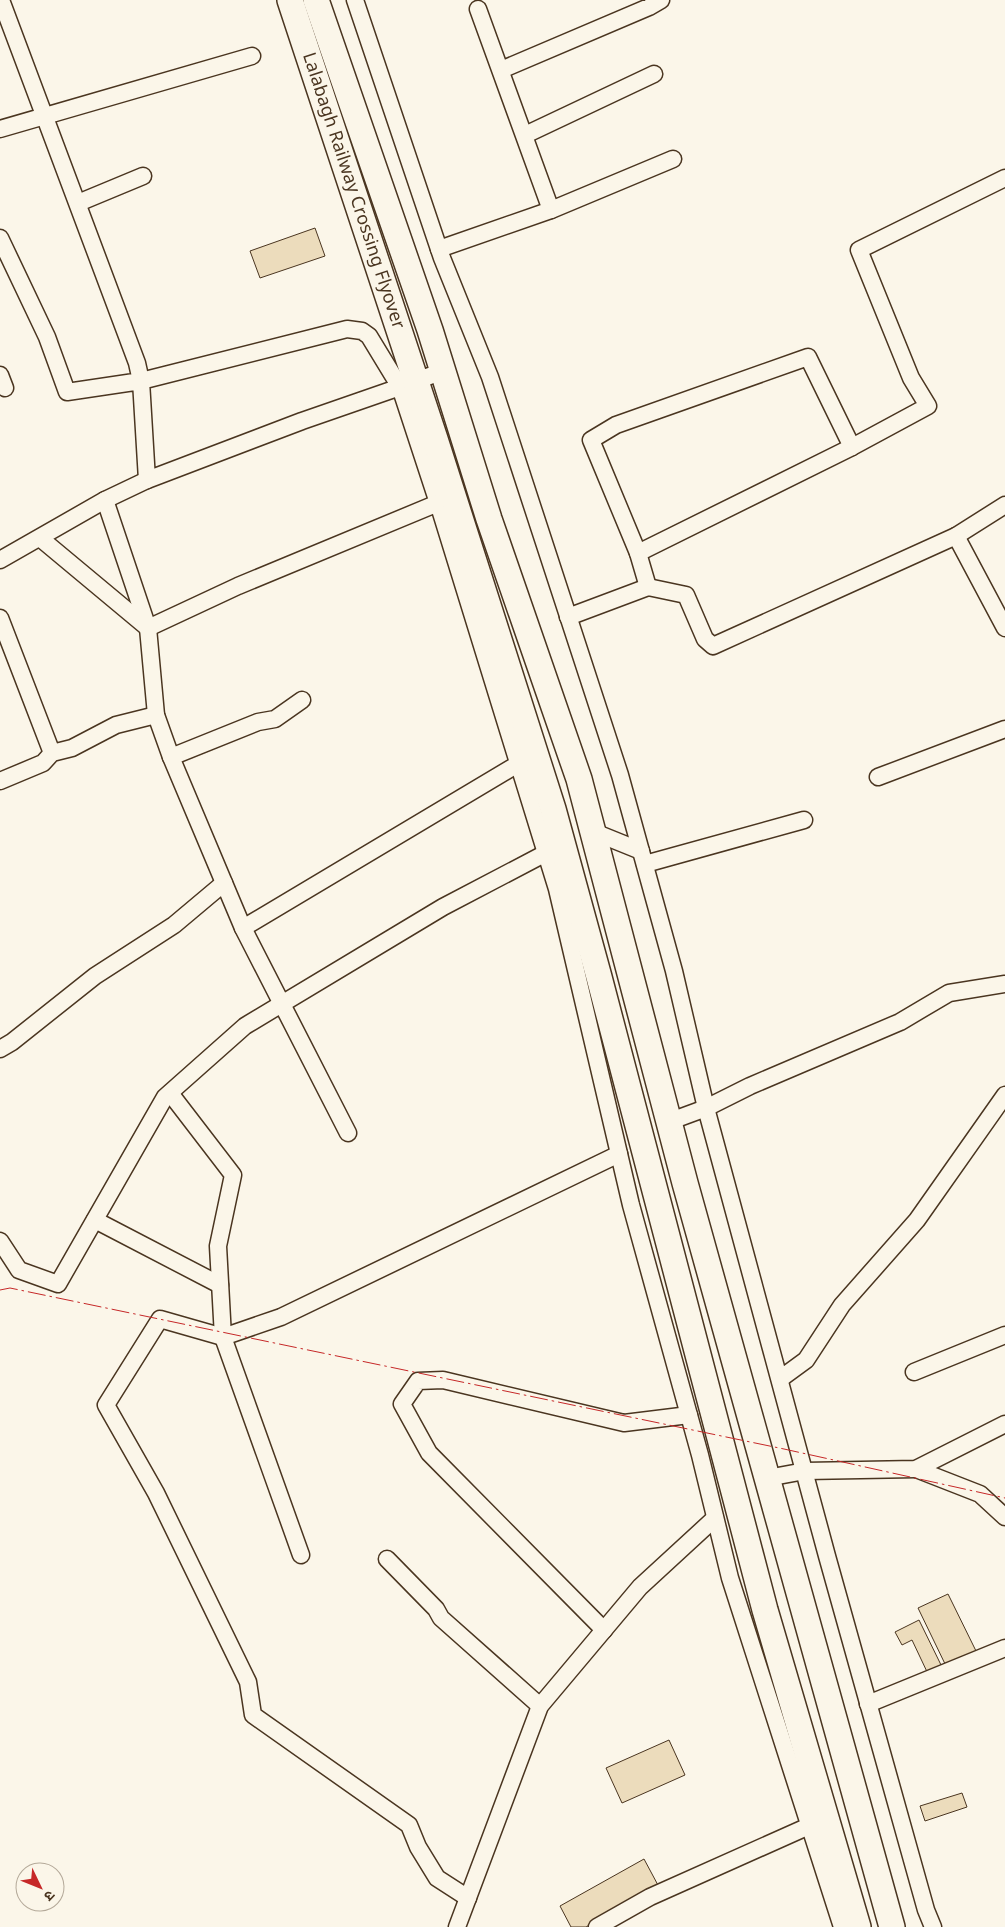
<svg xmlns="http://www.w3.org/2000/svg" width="1005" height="1927" font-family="Georgia,'Noto Sans Devanagari',serif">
<rect width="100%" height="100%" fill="#fbf6e9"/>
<g fill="#ecdcbc" stroke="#4a3520">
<polygon points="315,228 325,256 260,278 250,251"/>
<polygon points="948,1594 977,1653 947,1668 918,1608"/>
<polygon points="919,1620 943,1669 929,1676 912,1640 902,1645 895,1632"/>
<polygon points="669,1740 685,1775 622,1803 606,1768"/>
<polygon points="962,1793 967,1807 925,1821 920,1806"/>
<polygon points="644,1859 659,1887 586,1927 571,1927 560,1906"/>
</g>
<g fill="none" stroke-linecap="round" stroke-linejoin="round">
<g stroke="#4a3520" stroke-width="19">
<g id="minor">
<polyline points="355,0 442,258 490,377 620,775 674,971 706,1108 827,1556 926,1910 933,1927"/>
<polyline points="501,70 649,7 661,0"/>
<polyline points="0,129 252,56"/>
<polyline points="525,135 654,74"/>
<polyline points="78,203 143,176"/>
<polyline points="551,210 673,159"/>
<polyline points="0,238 47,337 67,392 141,381 347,329 362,331 369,336 400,387 302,421 147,480 141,381 137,363 1,0"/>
<polyline points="439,249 551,210 478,9"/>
<polyline points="443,371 400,387 438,503 557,889 631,1205 700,1455 730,1578 842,1927"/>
<polyline points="0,375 5,388"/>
<polyline points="105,500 148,628 156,715 171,757 243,928 348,1133"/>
<polyline points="956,536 1005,628"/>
<polyline points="40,538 148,628 238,586 438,503"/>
<polyline points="638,553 852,447 928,406 911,378 859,250 1005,178"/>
<polyline points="0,560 105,500 147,480"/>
<polyline points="648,587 638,553 591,440 616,425 808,357 852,447"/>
<polyline points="568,617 648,587 686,595 705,639 713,646 956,536 1005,505"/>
<polyline points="0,618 52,753"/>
<polyline points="171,757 258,722 275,719 302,700"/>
<polyline points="878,777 1005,729"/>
<polyline points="0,781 43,763 52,753 72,748 116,725 156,715"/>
<polyline points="594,832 641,851"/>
<polyline points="645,864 804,820"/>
<polyline points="243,928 518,764"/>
<polyline points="0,1049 12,1042 95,976 174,925 224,883"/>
<polyline points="170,1093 233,1175 218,1246 223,1337 301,1555"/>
<polyline points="668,1122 706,1108 750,1086 900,1022 949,993 1005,984"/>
<polyline points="95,1220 220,1285"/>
<polyline points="0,1241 19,1270 58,1284 165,1097 245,1026 443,907 546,853"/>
<polyline points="914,1372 1005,1335"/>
<polyline points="780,1379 806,1360 842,1305 917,1220 1005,1095"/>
<polyline points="916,1469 980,1494 1005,1517"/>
<polyline points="767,1478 805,1471 916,1469 1005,1424"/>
<polyline points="387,1559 436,1609 441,1618 540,1706"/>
<polyline points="604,1630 429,1453 402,1404 418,1381 443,1380 624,1423 689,1415"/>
<polyline points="868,1704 1005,1648"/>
<polyline points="468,1898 437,1878 418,1847 409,1825 253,1715 248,1682 156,1493 106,1405 160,1319 223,1337 281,1317 619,1154"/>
<polyline points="457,1927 540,1706 640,1587 715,1518"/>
<polyline points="597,1927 650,1897 809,1826"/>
</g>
</g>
<g stroke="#4a3520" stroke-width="28">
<g id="highway">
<path id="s1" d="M290,0l145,439 118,370 46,168 166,633 93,317"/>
<polyline points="316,0 430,330 489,519 579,779 685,1183 892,1927"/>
</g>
</g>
<use href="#minor" stroke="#fbf6e9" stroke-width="16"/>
<use href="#highway" stroke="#fbf6e9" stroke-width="25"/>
<polyline stroke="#c62828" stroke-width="1" stroke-dasharray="18 4 2.5 4" stroke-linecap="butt" points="0,1290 10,1288 784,1449 1005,1498"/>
</g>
<g text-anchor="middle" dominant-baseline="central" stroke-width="4" stroke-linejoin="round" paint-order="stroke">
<g font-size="18" fill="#4a3520" stroke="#fbf6e9">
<text stroke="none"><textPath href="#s1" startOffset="201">Lalabagh Railway Crossing Flyover</textPath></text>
</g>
</g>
<g transform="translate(40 1887) rotate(133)"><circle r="24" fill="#fbf6e9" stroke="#b4a999"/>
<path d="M0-4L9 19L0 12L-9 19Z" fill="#c62828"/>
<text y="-8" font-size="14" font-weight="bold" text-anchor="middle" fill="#4a3520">उ</text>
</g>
</svg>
